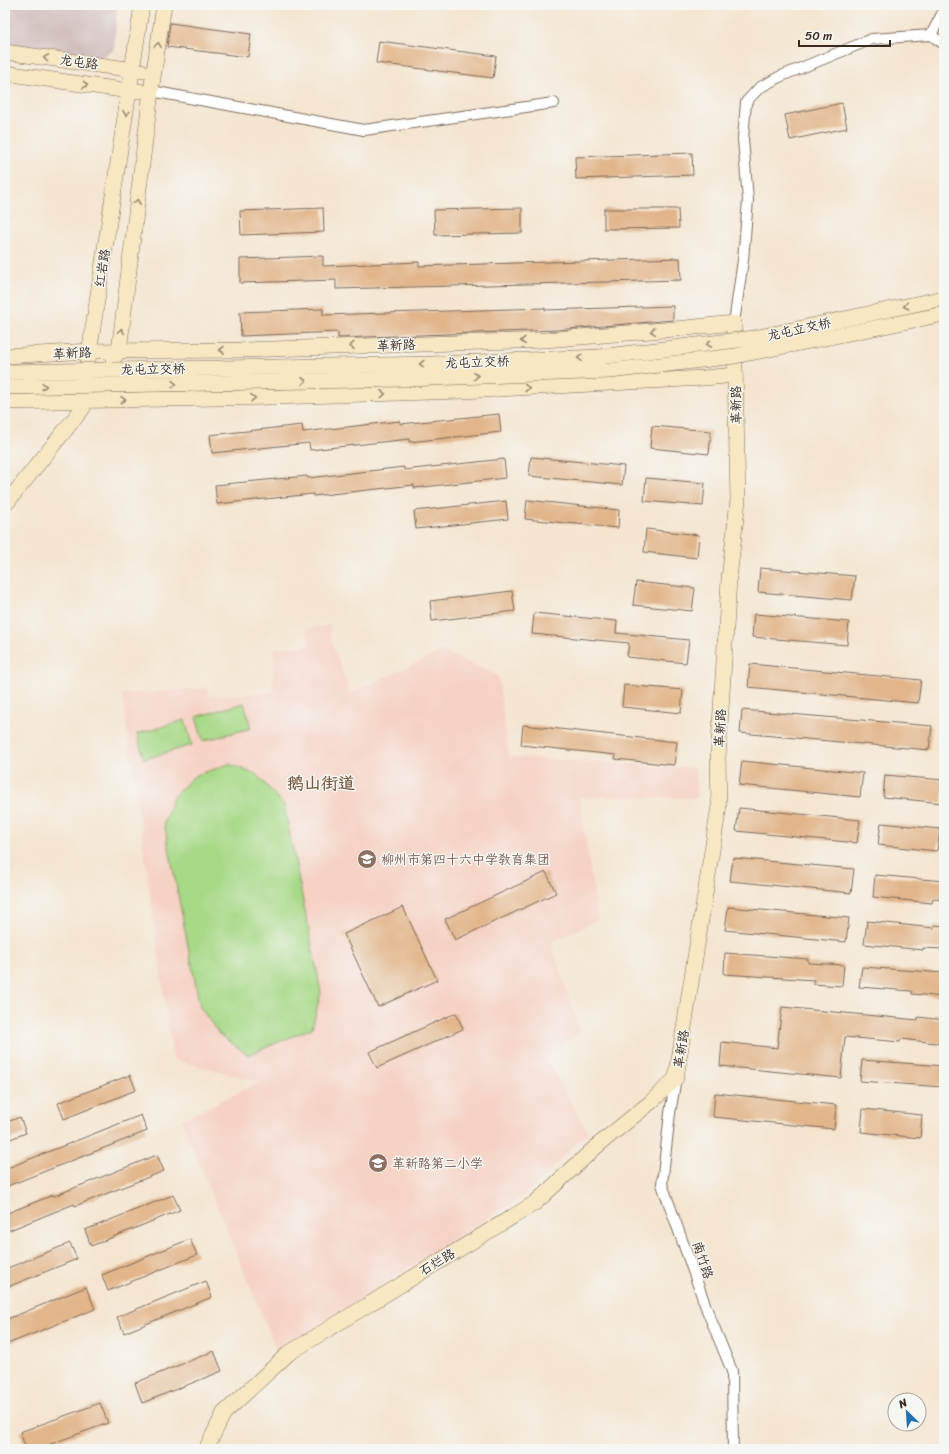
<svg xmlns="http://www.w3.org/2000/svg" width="949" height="1454" font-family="Sriracha,'LXGW WenKai TC',sans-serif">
<rect width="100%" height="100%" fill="#f6f6f2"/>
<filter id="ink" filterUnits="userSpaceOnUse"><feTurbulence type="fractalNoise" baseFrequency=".025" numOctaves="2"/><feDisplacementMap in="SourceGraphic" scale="8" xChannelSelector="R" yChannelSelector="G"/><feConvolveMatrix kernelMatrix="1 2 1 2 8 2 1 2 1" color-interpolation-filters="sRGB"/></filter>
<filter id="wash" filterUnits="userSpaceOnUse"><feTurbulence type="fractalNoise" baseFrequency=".012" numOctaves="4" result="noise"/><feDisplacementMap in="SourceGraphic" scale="16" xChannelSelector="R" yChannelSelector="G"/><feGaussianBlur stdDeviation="0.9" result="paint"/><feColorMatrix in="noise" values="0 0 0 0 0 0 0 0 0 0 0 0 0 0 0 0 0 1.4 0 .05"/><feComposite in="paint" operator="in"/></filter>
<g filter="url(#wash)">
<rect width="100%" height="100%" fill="#f4e5d0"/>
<polygon fill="#f6d2c4" points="329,625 331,640 350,693 443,651 498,676 509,757 695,768 697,798 579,797 598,920 551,942 580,1031 546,1058 588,1132 525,1195 277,1351 181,1120 260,1082 173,1059 122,694 207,688 209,696 273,692 274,649 309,645 306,629"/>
<polygon fill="#d1bfbe" points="5,5 117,5 114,50 87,66 5,55"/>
<g fill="#a7d987" stroke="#718252">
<polygon points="244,703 251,728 203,741 196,717"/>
<polygon points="185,720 192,745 144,759 137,734"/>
<polygon points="229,764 257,775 284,805 321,992 312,1028 248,1055 219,1034 200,1007 164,823 173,797 194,776"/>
</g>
<g id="blocks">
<g fill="#e2b58a">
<polygon points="170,23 251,34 248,57 167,47"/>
<polygon points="379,41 496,56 493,78 376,63"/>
<polygon points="842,103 847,128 790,140 785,115"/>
<polygon points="692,153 693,175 576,179 575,157"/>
<polygon points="323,208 324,232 241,235 240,211"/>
<polygon points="522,208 522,233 435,235 434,210"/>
<polygon points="604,209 678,209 679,228 604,229"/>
<polygon points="323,256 323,266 419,262 419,266 680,258 681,280 336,289 336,280 240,283 240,259"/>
<polygon points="673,306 673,320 556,330 338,338 338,332 241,336 240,312 323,309 323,315 545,308 545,310"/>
<polygon points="499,414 501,432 409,442 409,439 310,450 309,443 212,453 210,435 302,425 303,432 400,421 400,424"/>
<polygon points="652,426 711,431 709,454 650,448"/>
<polygon points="531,457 624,466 622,485 529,476"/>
<polygon points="504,459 506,478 414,488 414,485 313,496 313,494 217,504 215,485 307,476 308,478 404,467 404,470"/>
<polygon points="646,478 705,483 703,506 644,501"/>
<polygon points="527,500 619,510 618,528 525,519"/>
<polygon points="506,501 508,519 416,529 414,511"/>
<polygon points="646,529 699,535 697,558 644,552"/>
<polygon points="760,568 855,576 852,600 758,592"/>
<polygon points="636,582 695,588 692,611 633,605"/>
<polygon points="512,591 515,611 432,621 430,601"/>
<polygon points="534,613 617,621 616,633 689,640 686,663 627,657 629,643 532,634"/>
<polygon points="754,614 849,622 847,645 752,637"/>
<polygon points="750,664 921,680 918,703 748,687"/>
<polygon points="624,685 683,690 681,713 622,707"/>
<polygon points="742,710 932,726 929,750 740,733"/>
<polygon points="523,725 677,742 674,765 615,759 616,755 521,745"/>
<polygon points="742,761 863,773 860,797 739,785"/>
<polygon points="885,775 944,780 942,803 883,797"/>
<polygon points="739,808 860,820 857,843 736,831"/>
<polygon points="881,823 940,829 937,851 878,845"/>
<polygon points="733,858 854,869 851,893 730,881"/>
<polygon points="546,872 556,893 455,940 445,919"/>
<polygon points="875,875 944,881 944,900 933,899 932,903 873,897"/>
<polygon points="403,907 437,980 378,1007 344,934"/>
<polygon points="728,907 849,918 846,942 725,930"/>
<polygon points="867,921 934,928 934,925 944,926 944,949 923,948 923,950 864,944"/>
<polygon points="725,953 808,959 808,963 844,965 842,986 813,984 814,980 724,974"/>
<polygon points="862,967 944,973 944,997 912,994 912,991 859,987"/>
<polygon points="782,1007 918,1020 918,1017 944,1020 944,1044 901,1039 900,1042 845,1037 841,1078 720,1066 722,1042 777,1048"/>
<polygon points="456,1013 463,1029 377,1068 369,1052"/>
<polygon points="862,1060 944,1066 943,1087 860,1081"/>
<polygon points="130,1075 136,1090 64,1119 58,1103"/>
<polygon points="715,1093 836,1105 834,1129 713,1117"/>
<polygon points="863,1109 922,1115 920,1138 861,1132"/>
<polygon points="141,1115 147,1131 5,1187 5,1169"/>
<polygon points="20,1117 26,1133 5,1141 5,1123"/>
<polygon points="157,1155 164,1171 75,1206 74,1204 5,1232 5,1214 53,1195 54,1196"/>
<polygon points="173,1195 180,1210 91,1246 85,1230"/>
<polygon points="190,1239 197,1255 108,1291 102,1275"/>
<polygon points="70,1243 77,1259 5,1288 5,1269"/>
<polygon points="206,1281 212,1297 124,1333 117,1317"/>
<polygon points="86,1287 95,1309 5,1345 5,1320"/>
<polygon points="214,1351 222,1371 142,1403 135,1383"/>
<polygon points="100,1403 108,1423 37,1449 26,1449 20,1432"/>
</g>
</g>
</g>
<g filter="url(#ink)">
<use href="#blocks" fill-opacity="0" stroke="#7c6b5c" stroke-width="1"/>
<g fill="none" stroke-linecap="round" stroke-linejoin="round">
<g stroke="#7c6b5c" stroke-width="12">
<g id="street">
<polyline points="931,35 944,44"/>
<polyline points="151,91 364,130 554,103"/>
<polyline points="734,323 743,260 748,200 743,139 746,102 759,88 779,77 872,39 931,35 944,10"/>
<polyline points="676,1078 670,1113 662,1184 707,1310 732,1371 733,1449"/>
</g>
</g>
<g stroke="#7c6b5c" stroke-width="16">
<g id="secondary">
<polyline points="5,52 141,71"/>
<polyline points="5,73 129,91 139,91"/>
<polyline points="5,356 89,351 244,350 545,340 686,328 734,323 738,500 729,579 718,758 719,806 676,1078 651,1102 598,1145 535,1203 289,1353 224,1413 206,1449"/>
<polyline points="113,359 119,351 151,91 164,5"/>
<polyline points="88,360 142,5"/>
<polyline points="5,402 273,397 462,391 704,378 735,375"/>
<polyline points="5,505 83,408 85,392"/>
</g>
</g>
<use href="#street" stroke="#fff" stroke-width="10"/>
<use href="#secondary" stroke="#f7e8c3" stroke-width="15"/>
<g stroke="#7c6b5c" stroke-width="16" stroke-linecap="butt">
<g id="secondary-bridge">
<polyline points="5,372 432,364 599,357 754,338 944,298"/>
<polyline points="5,387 406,379 610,371 735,356 944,314"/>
</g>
</g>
<use href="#secondary-bridge" stroke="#f7e8c3" stroke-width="15"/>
</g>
<defs><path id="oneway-chevron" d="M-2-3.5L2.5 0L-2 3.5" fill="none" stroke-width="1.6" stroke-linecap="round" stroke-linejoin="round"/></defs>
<g stroke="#998970">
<use href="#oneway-chevron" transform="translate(158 45) rotate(-82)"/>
<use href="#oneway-chevron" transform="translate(46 58) rotate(-172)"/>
<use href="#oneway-chevron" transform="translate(85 85) rotate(8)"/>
<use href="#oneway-chevron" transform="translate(126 113) rotate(99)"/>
<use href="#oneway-chevron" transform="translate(137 202) rotate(-83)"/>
<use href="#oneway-chevron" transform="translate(906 306) rotate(168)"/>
<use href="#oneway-chevron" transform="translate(121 331) rotate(-83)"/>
<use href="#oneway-chevron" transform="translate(653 331) rotate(175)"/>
<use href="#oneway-chevron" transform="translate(523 341) rotate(178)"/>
<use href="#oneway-chevron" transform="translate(709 344) rotate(173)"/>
<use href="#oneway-chevron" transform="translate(352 346) rotate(178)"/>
<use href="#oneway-chevron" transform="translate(222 350) rotate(180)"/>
<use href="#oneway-chevron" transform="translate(580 358) rotate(178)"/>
<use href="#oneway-chevron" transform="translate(422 364) rotate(179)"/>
<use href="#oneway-chevron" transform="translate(476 376) rotate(-2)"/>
<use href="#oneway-chevron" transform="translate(304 381) rotate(-1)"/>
<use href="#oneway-chevron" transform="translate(174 384) rotate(-1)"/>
<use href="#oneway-chevron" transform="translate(44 386) rotate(-1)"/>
<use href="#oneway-chevron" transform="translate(527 388) rotate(-3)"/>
<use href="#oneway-chevron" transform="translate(383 394) rotate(-2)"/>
<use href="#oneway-chevron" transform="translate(253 398) rotate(-1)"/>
<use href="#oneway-chevron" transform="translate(123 400) rotate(-1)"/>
</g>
</g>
<defs>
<g id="school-disc" transform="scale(1)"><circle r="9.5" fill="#8d6e63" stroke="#f6f6f2"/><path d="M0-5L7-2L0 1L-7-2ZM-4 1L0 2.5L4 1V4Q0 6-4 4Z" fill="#fff"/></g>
</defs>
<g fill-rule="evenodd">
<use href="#school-disc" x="367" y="859"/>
<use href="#school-disc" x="378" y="1163"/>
</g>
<g text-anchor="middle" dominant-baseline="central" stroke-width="3" stroke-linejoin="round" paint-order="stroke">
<g font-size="13" fill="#3b2a1e" stroke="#f6f6f2">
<text transform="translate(79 62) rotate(8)">龙屯路</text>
<text transform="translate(102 268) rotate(-81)">红岩路</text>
<text transform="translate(799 329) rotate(-12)">龙屯立交桥</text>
<text transform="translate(396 345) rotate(-2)">革新路</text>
<text transform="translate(72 353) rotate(-3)">革新路</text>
<text transform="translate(477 362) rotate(-2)">龙屯立交桥</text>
<text transform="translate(153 369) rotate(-1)">龙屯立交桥</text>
<text transform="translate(736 405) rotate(-91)">革新路</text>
<text transform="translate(720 728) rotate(-87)">革新路</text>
<text transform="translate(681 1049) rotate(-81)">革新路</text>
<text transform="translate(703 1260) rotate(71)">南竹路</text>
<text transform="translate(437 1262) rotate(-31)">石烂路</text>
</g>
<g font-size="13" fill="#785e54" stroke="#f6f6f2" text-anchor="start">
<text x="381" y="859">柳州市第四十六中学教育集团</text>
<text x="392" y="1163">革新路第二小学</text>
</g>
<g font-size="17" font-weight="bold" fill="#755b44" stroke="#f6f6f2">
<text x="321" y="783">鹅山街道</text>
</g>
</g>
<rect width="949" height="1454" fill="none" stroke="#f6f6f2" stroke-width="20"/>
<g transform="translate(907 1412) rotate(335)"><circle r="19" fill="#f6f6f2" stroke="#aba49d"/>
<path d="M0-3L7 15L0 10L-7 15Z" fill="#1f6fb2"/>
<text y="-6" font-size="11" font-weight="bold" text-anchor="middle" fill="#3b2a1e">N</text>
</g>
<path d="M799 40v6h91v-6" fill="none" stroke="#3b2a1e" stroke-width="2"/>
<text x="805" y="40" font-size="12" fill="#3b2a1e" stroke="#f6f6f2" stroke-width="3" paint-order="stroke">50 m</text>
</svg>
